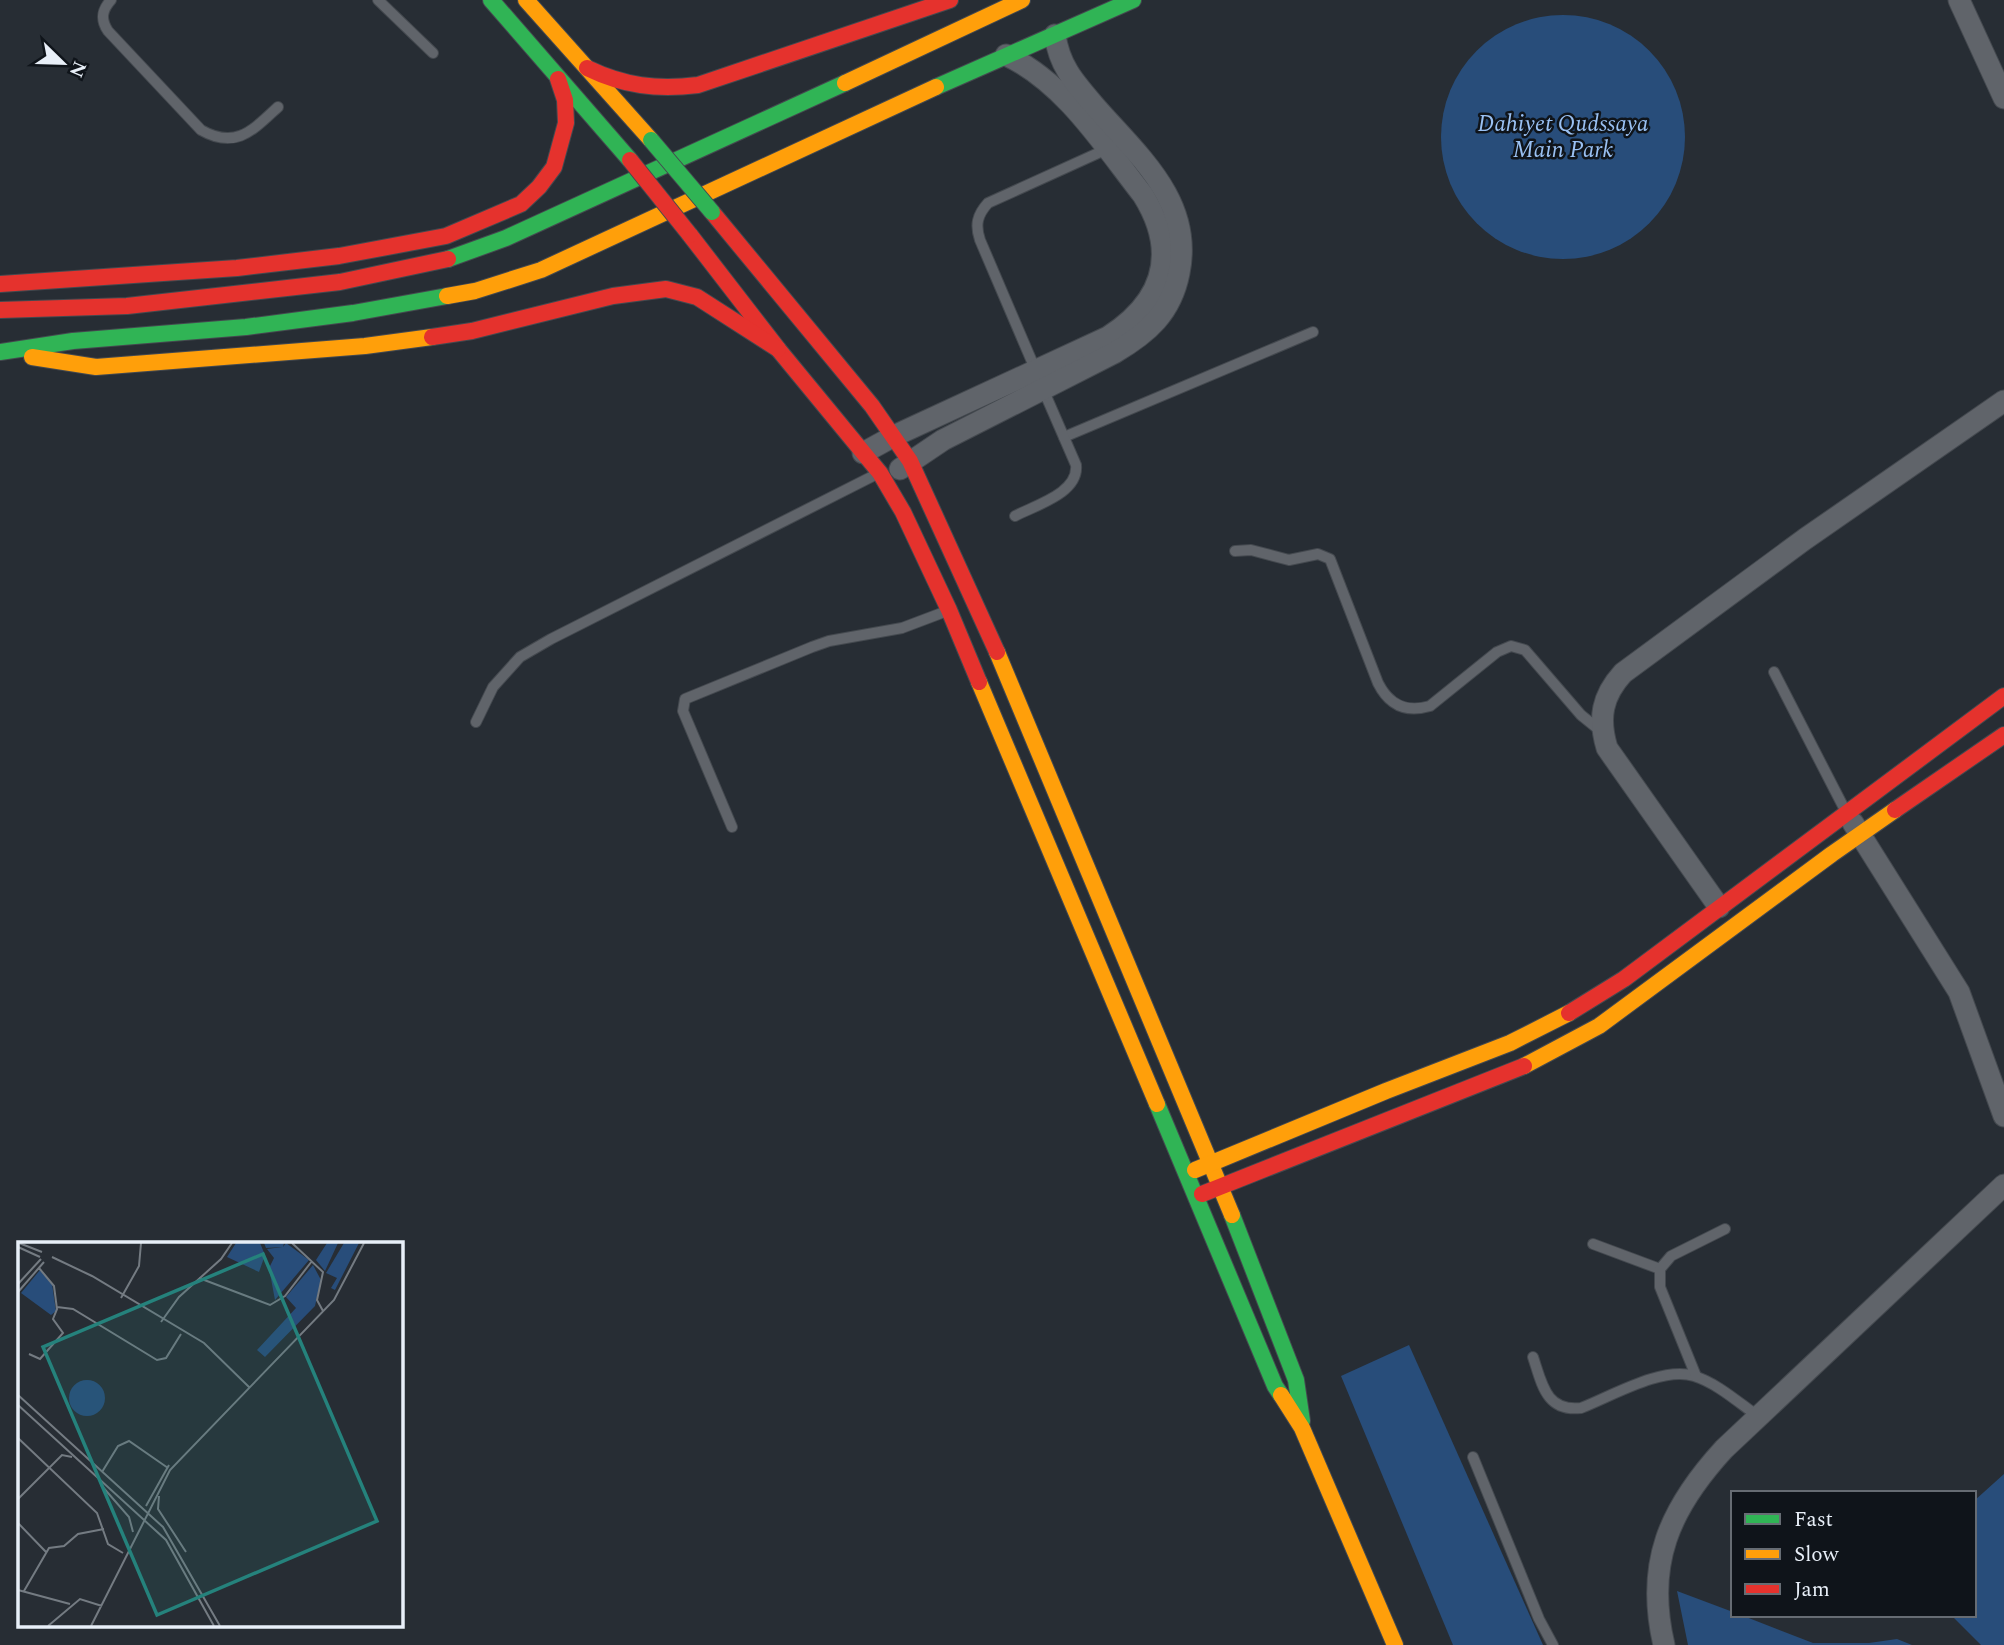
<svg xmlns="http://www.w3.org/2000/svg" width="2004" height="1645" font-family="Spectral,serif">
<rect width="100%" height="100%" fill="#272d34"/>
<g fill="#284d7a">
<circle cx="1563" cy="137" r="122"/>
<polygon points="1409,1345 1543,1645 1453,1645 1341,1376"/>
<polygon points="2004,1474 2004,1645 1981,1645 1951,1615 1974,1615 1974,1501"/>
<polygon points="1677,1591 1733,1612 1733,1615 1741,1615 1813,1643 1869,1643 1897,1639 1912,1645 1688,1645"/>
</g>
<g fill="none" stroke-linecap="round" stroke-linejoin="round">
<g stroke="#44494f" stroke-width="12">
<g id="lane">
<path d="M111,0c-9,10 -11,19 -3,31l93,99c35,20 52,0 77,-23"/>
<polyline points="378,0 433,53"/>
<path d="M1036,371l-56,-131c-5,-15 -3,-25 8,-37l119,-54"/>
<polyline points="1064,437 1313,332"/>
<path d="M1015,516c21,-11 64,-23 61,-51l-33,-76"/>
<path d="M1235,551l16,-1 38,10 29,-6 12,5 48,124c11,22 28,30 52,23l67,-54 14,-6 14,4 56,65 21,17"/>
<polyline points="1774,672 1845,810"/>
<polyline points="476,722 493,687 520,657 551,639 877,474"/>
<polyline points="732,827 683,711 685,699 812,647 829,641 902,628 947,611"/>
<polyline points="1593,1244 1660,1269"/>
<path d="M1533,1357c9,27 13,55 48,51 31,-12 81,-42 113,-32 23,7 45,27 65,41"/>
<polyline points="1696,1376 1660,1287 1660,1269 1671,1256 1725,1229"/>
<polyline points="1473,1457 1539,1619 1553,1645"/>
</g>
</g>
<g stroke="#44494f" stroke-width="23">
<g id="street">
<polyline points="1959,0 2004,98"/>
<path d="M863,453l31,-17 214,-99c56,-36 71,-84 35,-142 -40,-51 -78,-112 -137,-140"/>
<path d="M900,469l43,-29 171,-87c34,-20 57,-40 65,-80 15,-73 -43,-119 -86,-169 -19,-22 -34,-39 -38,-69"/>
<polyline points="1853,823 1959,992 2004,1116"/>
<path d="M1719,907l-112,-159c-9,-30 -5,-52 16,-75l182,-134 199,-138"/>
<path d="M1664,1645c-19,-81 5,-136 60,-196l280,-264"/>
</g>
</g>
<g stroke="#44494f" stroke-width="18">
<g id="fast">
<polyline points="491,0 630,160"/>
<polyline points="936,87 1133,0"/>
<polyline points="448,259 506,238 845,83"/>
<polyline points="0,352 73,341 246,327 353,313 447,296"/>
<polyline points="1157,1104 1275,1386 1281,1395"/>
<polyline points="1232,1215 1296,1380 1302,1421"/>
</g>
</g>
<g stroke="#44494f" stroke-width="18">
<g id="slow">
<polyline points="526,0 651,140"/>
<polyline points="845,83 1022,0"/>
<polyline points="447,296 475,291 541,270 936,87"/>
<polyline points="32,357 96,367 365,346 432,337"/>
<polyline points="997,652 1232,1215"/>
<polyline points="979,682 1157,1104"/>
<polyline points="1524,1066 1599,1026 1832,854 1895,810"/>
<polyline points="1195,1170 1386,1091 1510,1043 1569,1013"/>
<polyline points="1281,1395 1302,1428 1395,1645"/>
</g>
</g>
<g stroke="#44494f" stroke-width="18">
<g id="jam">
<path d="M587,68c37,18 70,22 111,17l252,-85"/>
<polyline points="712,212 872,406 910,461 997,652"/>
<polyline points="690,235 778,349 880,473 903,512 949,610 979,682"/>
<polyline points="0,284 237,268 339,256 446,236 521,204 539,187 554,167 566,123 565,100 558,79"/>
<polyline points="0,310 127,306 340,282 448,259"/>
<polyline points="432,337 472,331 613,296 666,289 697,297 778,349"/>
<polyline points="1895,810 2004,735"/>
<polyline points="1569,1013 1624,979 2004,696"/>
<polyline points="1202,1194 1524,1066"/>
</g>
</g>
<use href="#lane" stroke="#60646a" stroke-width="10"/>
<use href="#street" stroke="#60646a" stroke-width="21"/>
<use href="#fast" stroke="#30b455" stroke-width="16"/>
<use href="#slow" stroke="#ff9f0a" stroke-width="16"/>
<use href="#jam" stroke="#e5322d" stroke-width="16"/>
<g stroke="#44494f" stroke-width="18" stroke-linecap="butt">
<polyline id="fast-bridge" points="651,140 712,212"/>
</g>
<g stroke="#44494f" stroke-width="18" stroke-linecap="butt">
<polyline id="jam-bridge" points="630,160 690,235"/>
</g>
<use href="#fast-bridge" stroke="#30b455" stroke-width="16"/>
<use href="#jam-bridge" stroke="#e5322d" stroke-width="16"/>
</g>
<g text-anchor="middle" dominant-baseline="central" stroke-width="5" stroke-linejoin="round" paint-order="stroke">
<g font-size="23" font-style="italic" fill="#9ac1f3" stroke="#0f141a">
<text x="1563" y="124">Dahiyet Qudssaya<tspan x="1563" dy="26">Main Park</tspan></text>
</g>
</g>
<g transform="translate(18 1242)">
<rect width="385" height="385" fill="#272d34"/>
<path d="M218,1h24l5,12 -6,17 -32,-15zM246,1h20l-1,4 3,-4 23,17 -34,40 -6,-32 5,-10 -7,-9 15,-2 -16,1zM309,1h11l-13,28 -9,-11zM326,1h15l-24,47 -4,-2 6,-10 -11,-5zM295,23l8,15 -6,26 -50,51 -8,-7 39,-42 -10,-11zM22,28l12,14 4,27 -5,4 -30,-22zM51 156a18 18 0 1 1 36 0a18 18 0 1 1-36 0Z" fill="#284d7a"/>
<path fill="none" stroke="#747b82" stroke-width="2" d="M1,1l23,9M274,1l31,29 -6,28 6,11M0,5l22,10M34,15l40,19 112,67 45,44M181,36l71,27 15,-9 27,-35M0,42l23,-25M0,50l26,-30M103,56l18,-32 2,-23M39,65l16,2 84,51 9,-2 15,-24M143,80l18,-25 42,-38 11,-16M11,112l11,5 23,-26 -10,-14 4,-10 -3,-23 -15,-18M0,153l145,132 57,99M0,163l148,135 48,86M0,196l79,75 11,31 15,9M84,230l16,-26 11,-5 39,27M83,243l28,32 4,15M141,254l-1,13 28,43M0,257l44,-44 10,2M128,264l23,-41M0,281l28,29M0,348l52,14M6,349l25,-43 15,-2 14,-12 26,-5M30,384l32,-27 22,7M73,384l79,-156 164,-170 30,-57"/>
<path fill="#25827c" fill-opacity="0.15" stroke="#25827c" stroke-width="3.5" d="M245,12l114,267 -220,94 -114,-268z"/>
<rect width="385" height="385" fill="none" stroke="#e8eff8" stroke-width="3.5"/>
</g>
<rect x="1731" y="1491" width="245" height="126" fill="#0f141a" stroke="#666c73" stroke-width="2"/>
<rect x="1745" y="1514" width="35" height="10" fill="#30b455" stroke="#666c73" stroke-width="2"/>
<text x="1794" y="1526" font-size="21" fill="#e8eff8">Fast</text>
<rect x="1745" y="1549" width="35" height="10" fill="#ff9f0a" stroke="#666c73" stroke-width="2"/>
<text x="1794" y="1561" font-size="21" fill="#e8eff8">Slow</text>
<rect x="1745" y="1584" width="35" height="10" fill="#e5322d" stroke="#666c73" stroke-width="2"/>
<text x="1794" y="1596" font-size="21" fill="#e8eff8">Jam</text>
<g transform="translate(63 63) rotate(113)" stroke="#0f141a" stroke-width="5" paint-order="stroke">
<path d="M0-5L12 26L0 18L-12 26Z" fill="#e8eff8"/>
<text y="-10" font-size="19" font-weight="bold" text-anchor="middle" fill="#e8eff8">N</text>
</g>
</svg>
